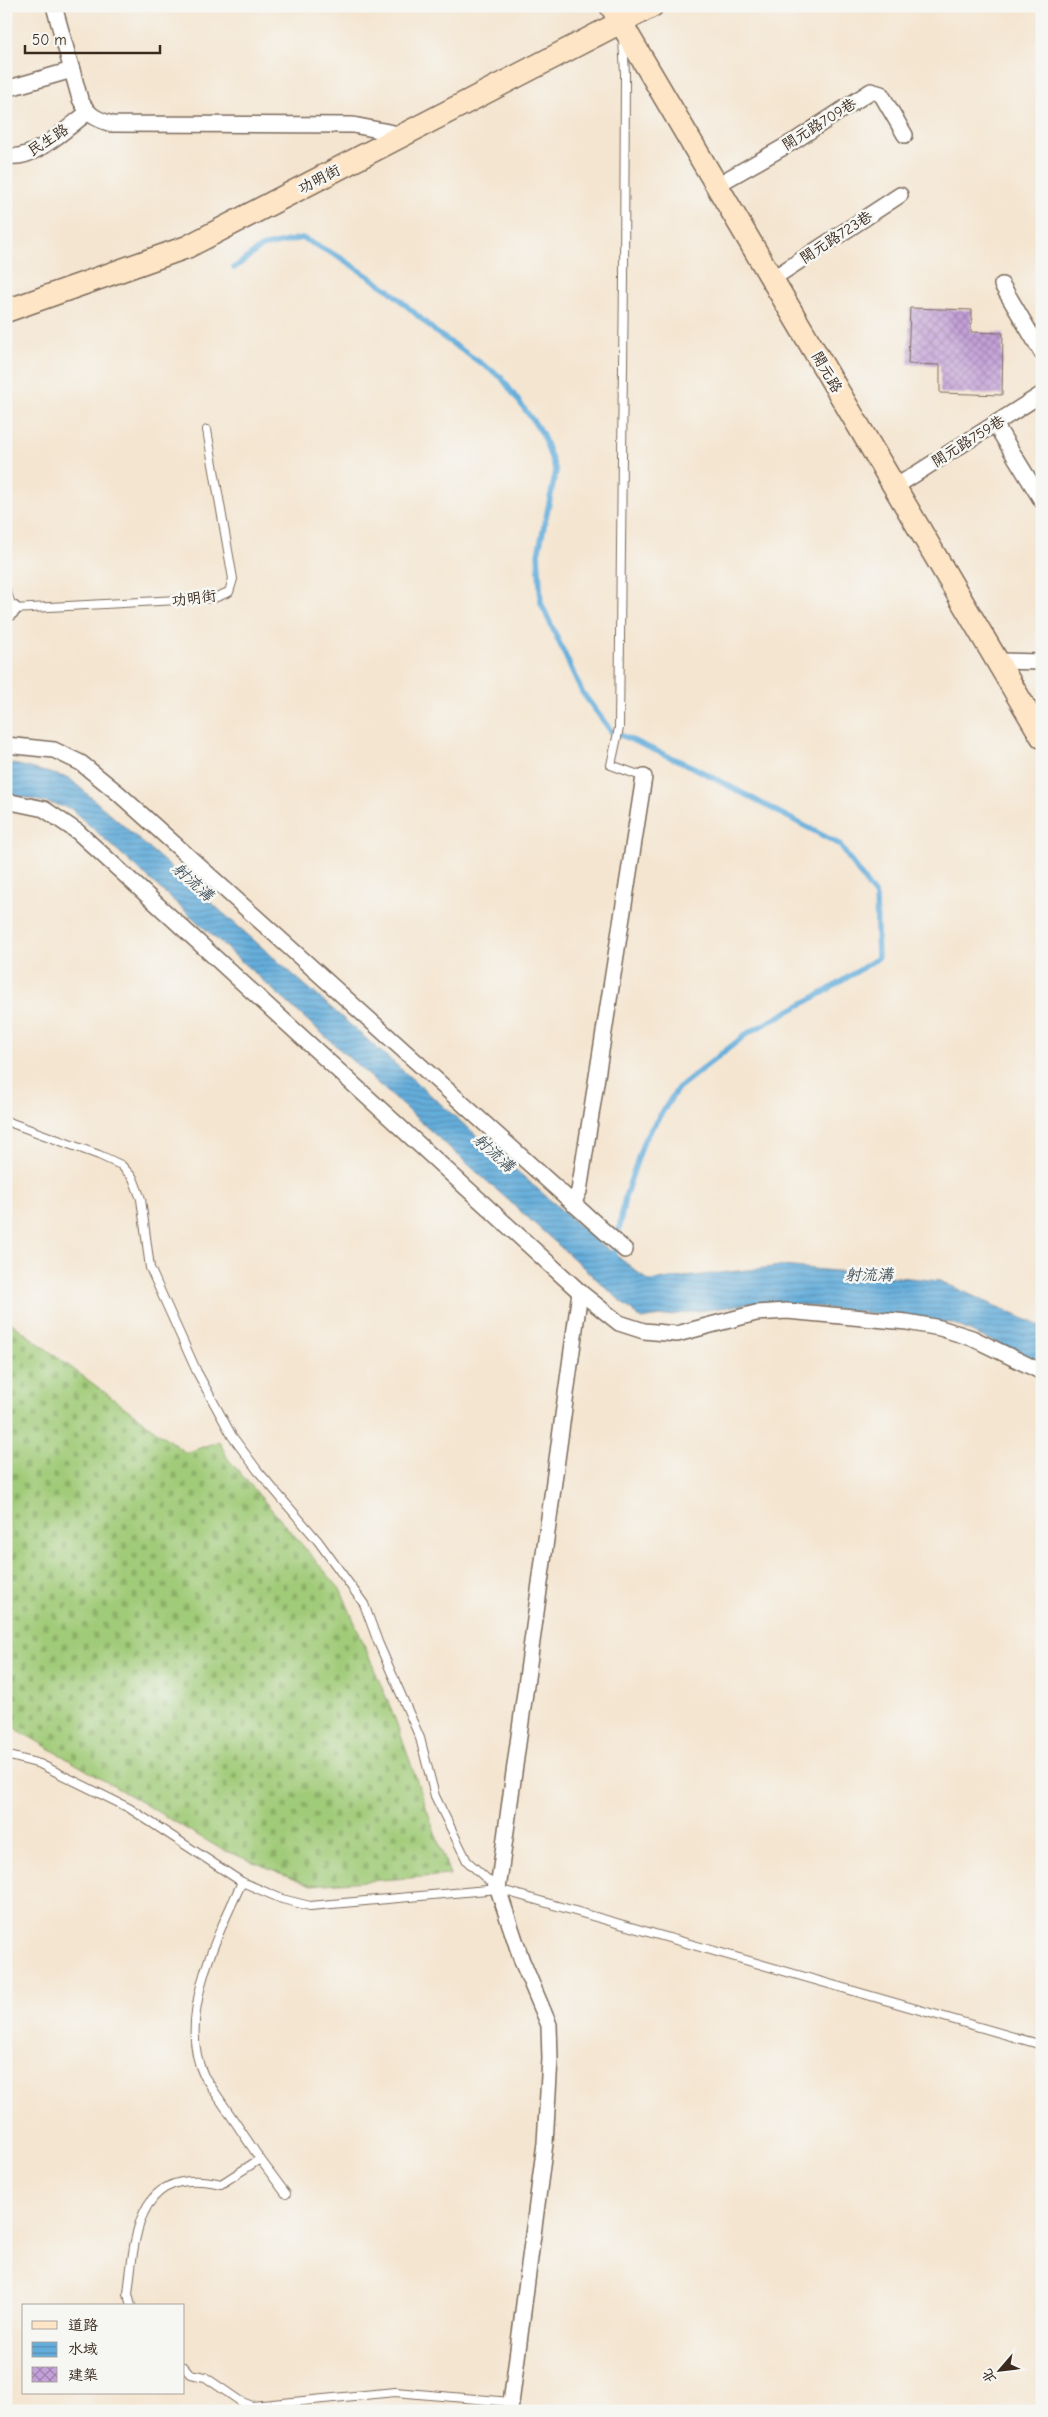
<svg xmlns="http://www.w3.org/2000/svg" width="1048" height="2417" font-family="'Comic Neue','LXGW WenKai TC',sans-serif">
<defs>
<pattern id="cemetery-stones" width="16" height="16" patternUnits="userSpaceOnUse" patternTransform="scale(1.25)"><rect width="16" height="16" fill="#a0cb78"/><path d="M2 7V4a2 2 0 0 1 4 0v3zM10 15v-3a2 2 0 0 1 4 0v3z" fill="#8bae67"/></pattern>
<pattern id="water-rules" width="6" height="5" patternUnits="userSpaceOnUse" patternTransform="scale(1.25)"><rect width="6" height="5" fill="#64addb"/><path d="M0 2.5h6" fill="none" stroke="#548db1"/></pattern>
<pattern id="building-cross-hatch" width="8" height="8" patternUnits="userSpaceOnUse" patternTransform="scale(1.25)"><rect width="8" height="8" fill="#c3a0d8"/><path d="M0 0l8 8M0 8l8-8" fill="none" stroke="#a083af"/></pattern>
</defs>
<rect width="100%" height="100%" fill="#f6f6f2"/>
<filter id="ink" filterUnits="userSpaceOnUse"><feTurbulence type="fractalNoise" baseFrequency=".02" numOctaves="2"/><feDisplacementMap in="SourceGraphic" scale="10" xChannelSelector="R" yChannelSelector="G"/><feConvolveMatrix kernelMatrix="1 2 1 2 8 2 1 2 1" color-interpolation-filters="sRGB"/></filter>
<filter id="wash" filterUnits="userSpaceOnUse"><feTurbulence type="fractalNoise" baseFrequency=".0096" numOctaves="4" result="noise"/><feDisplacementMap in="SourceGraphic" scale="20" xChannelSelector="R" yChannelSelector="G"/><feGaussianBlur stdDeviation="1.12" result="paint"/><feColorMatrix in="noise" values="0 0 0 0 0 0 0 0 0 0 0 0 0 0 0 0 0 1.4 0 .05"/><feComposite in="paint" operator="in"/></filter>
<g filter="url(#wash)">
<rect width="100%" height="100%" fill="#f4e5d0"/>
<polygon fill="url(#cemetery-stones)" stroke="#6e7a4b" points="6,1319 186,1453 219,1441 228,1459 341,1590 394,1716 450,1875 311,1885 221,1849 6,1723"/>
<polygon fill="url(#water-rules)" stroke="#506c7c" points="6,762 69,778 590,1235 649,1281 782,1266 940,1281 1042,1327 1042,1364 952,1323 769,1301 641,1319 70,808 6,793"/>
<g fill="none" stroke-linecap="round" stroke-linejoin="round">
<polyline stroke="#64addb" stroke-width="5.5" points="234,268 261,247 302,238 341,258 389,290 437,333 501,377 542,433 556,471 538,554 541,603 582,692 611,731 693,767 839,844 876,897 878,958 826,991 748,1033 678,1088 644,1140 625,1197 613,1261"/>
</g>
<g id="blocks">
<polygon fill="url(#building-cross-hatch)" points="910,308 972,310 971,332 1003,333 1002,395 940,393 940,365 908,364"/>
</g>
</g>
<g filter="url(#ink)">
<use href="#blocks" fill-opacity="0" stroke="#7c6b5c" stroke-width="1"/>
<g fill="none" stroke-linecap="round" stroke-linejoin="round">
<g stroke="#7c6b5c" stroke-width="10">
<g id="lane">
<polyline points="623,39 625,74 624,277 619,728 611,765 644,777"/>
<polyline points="6,591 13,609 214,598 229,592 233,579 207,430"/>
<polyline points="6,1121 99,1155 121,1165 133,1178 141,1199 150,1268 197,1372 232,1436 258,1471 318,1541 364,1604 378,1642 420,1738 435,1796 467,1861 498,1889"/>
<polyline points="6,1755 40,1764 129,1808 242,1882 282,1899 310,1906 498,1889 1042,2045"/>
<polyline points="260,2159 286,2194"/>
<path d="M131,2306l-3,-12c7,-61 9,-129 93,-110l39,-25 -56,-83c-28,-58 13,-140 38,-194"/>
<polyline points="184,2367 190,2374 205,2377 240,2401 252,2406 395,2392 511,2402"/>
</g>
</g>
<g stroke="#7c6b5c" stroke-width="18">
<g id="street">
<path d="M54,6l26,93c8,16 15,20 32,25l241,1 51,10"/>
<polyline points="6,89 72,70"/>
<path d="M6,155c24,9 62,-28 81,-42"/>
<polyline points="717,185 796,140 871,91 881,94 905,135"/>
<polyline points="772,279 900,195"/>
<polyline points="1002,285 1042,353"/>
<polyline points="995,424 1042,501"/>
<polyline points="895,487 1042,394"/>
<polyline points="6,615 13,609"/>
<polyline points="997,661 1042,662"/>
<polyline points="6,745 54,750 81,763 118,793 625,1250"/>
<polyline points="6,801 44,809 78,832 580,1292 619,1323 644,1331 677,1334 756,1313 787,1311 907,1322 940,1328 972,1338 1042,1372"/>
<polyline points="573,1204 579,1191 644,777"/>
<polyline points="510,2411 545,2143 550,2059 549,2025 522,1961 498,1889 580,1292"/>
</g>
</g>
<g stroke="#7c6b5c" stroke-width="25">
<g id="secondary">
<polyline points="611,6 1042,737"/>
<polyline points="6,311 187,247 652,6"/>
</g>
</g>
<use href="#lane" stroke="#fff" stroke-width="8"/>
<use href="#street" stroke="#fff" stroke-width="15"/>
<use href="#secondary" stroke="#fee5c5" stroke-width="22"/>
</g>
</g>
<g text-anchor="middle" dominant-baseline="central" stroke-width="5" stroke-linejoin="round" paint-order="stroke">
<g font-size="15" fill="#3b2a1e" stroke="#f6f6f2">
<text transform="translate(819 124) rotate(-32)">開元路709巷</text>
<text transform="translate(48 140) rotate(-33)">民生路</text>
<text transform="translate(319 179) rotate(-27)">功明街</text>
<text transform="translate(836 237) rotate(-33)">開元路723巷</text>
<text transform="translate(827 372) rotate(60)">開元路</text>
<text transform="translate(968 441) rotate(-32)">開元路759巷</text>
<text transform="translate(194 598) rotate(-7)">功明街</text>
</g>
<g font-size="16" font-style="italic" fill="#495860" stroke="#f6f6f2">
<text transform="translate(193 882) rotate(42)">射流溝</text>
<text transform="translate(494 1153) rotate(42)">射流溝</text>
<text x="869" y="1275">射流溝</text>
</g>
</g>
<rect width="1048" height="2417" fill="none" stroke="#f6f6f2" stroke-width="25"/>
<rect x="22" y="2304" width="162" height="90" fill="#f6f6f2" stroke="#aba49d"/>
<rect x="32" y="2321" width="25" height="8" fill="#fee5c5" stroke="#aba49d"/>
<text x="68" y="2330" font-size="15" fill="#3b2a1e">道路</text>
<rect x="32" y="2342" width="25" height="15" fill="url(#water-rules)" stroke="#aba49d"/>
<text x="68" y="2354" font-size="15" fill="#3b2a1e">水域</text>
<rect x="32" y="2367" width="25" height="15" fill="url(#building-cross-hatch)" stroke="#aba49d"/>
<text x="68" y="2380" font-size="15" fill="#3b2a1e">建築</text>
<g transform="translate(1000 2370) rotate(242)" stroke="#f6f6f2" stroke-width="4" paint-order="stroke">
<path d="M0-4L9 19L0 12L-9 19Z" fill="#3b2a1e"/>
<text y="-8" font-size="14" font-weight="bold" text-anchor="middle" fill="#3b2a1e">北</text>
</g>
<path d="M25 45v8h135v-8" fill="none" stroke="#3b2a1e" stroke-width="2.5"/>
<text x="32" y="45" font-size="15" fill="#3b2a1e" stroke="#f6f6f2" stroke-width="4" paint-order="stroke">50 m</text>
</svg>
